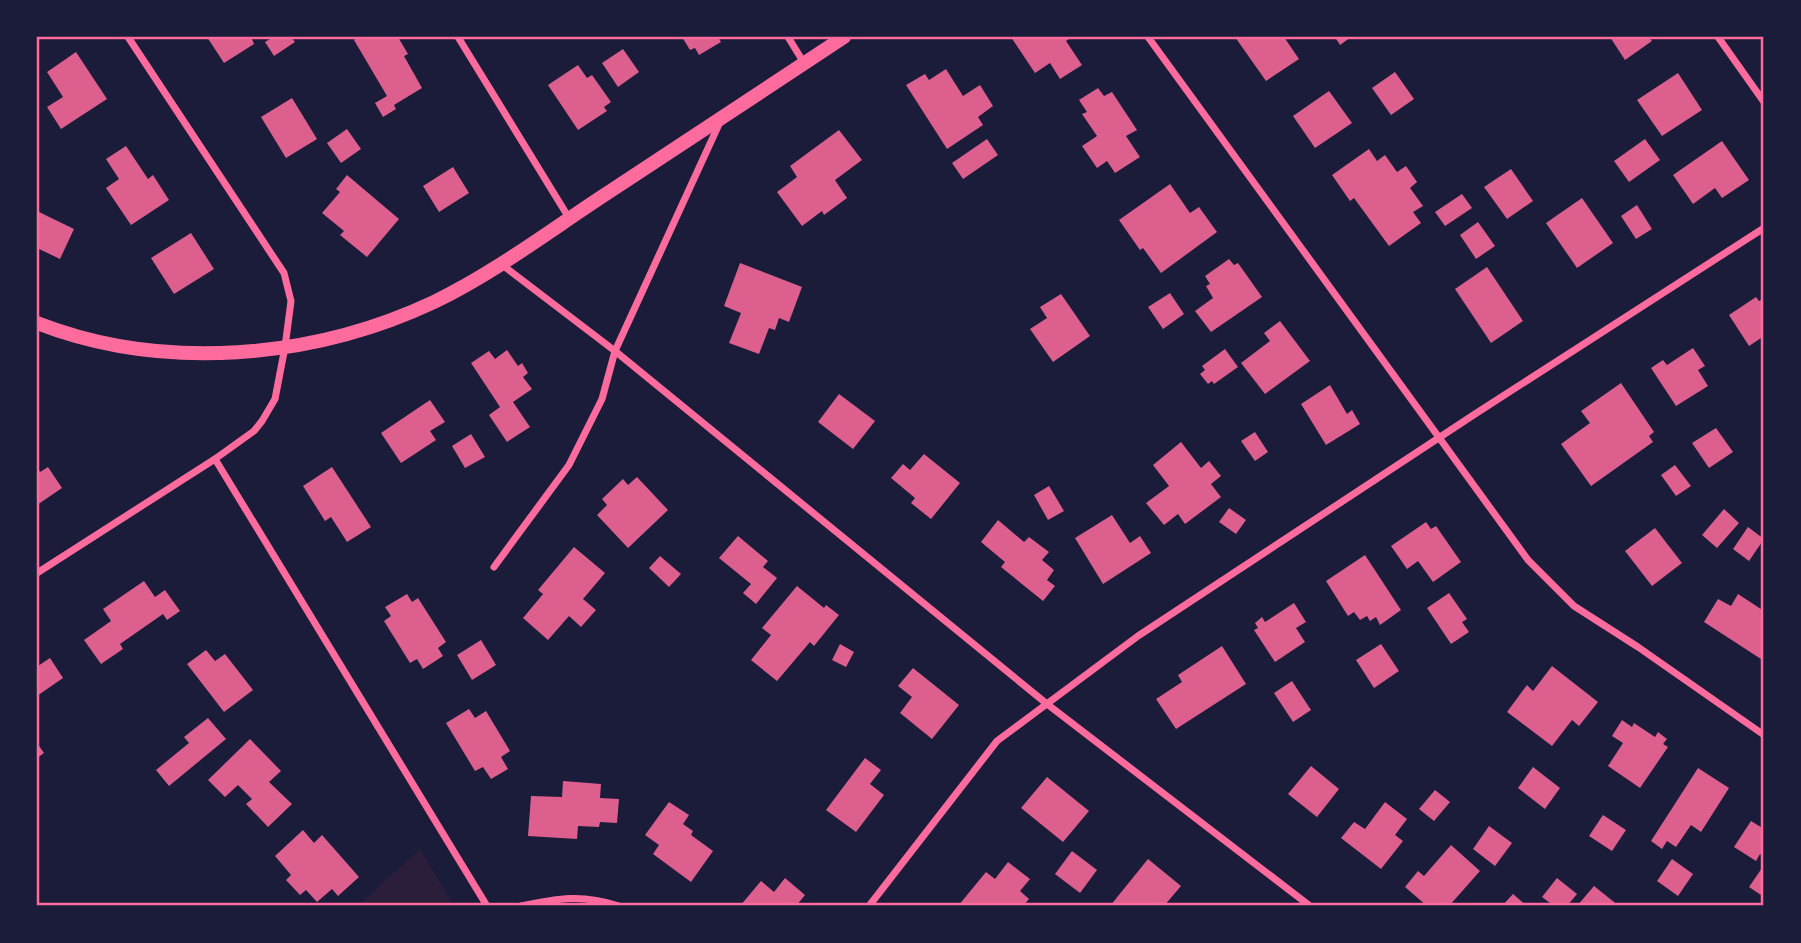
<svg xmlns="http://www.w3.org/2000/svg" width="1801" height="943" font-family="'Sofia Sans Condensed',sans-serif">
<rect width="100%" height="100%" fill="#1b1b3a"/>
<polygon fill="#2a1e3b" points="420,849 454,906 358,906"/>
<g fill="#dd5f8e">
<polygon points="207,37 255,37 252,39 254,44 224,63"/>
<polygon points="273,37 291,37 295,42 274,56 265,42"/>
<polygon points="358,37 398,37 408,54 404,56 422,88 394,105 396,109 383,117 375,103 387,96 354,40"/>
<polygon points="682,37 718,37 721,42 699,55 695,48 690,50"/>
<polygon points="1011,37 1072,37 1066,41 1082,65 1060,79 1050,63 1035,73"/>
<polygon points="1235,37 1284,37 1299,59 1266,81"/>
<polygon points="1335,37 1351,37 1340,45"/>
<polygon points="1610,37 1649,37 1652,41 1625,60"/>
<polygon points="623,49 639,72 618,87 602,63"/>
<polygon points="76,52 107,99 61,129 47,107 63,97 47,72"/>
<polygon points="578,65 587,78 592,75 611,102 604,107 607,111 578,130 548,85"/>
<polygon points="946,69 963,96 980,85 993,106 978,117 983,125 947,149 906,85 925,74 929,80"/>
<polygon points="1395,72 1414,99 1391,115 1372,88"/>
<polygon points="1678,73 1702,110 1662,136 1637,100"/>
<polygon points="1098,88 1104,96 1112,92 1137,130 1126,136 1140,157 1115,173 1107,161 1097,168 1082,146 1097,136 1082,114 1087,112 1079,100"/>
<polygon points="1329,91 1352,123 1315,148 1293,116"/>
<polygon points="292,98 317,139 286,158 261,117"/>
<polygon points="347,129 361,149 341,163 327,143"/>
<polygon points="839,130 862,160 835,180 847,198 824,215 822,211 802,226 777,192 797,177 790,166"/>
<polygon points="987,139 998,155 963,179 952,163"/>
<polygon points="1645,139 1660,160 1629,182 1614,161"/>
<polygon points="1722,141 1749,180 1722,198 1715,188 1693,204 1673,175"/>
<polygon points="126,146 148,179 153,175 169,200 131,225 106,188 119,179 106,159"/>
<polygon points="1369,149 1377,161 1385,155 1397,172 1406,166 1417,182 1410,188 1423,206 1413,212 1421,223 1389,246 1354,198 1350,201 1332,175"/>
<polygon points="453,167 469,193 439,212 423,186"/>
<polygon points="1511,169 1533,201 1507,219 1484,187"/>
<polygon points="347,175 399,219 367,257 340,235 344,231 322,213 340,192 336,189"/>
<polygon points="1170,184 1190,213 1199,207 1217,232 1161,273 1143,248 1140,250 1119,220"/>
<polygon points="1462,194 1472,208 1445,226 1435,212"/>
<polygon points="1582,198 1613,243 1577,268 1546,223"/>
<polygon points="1637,205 1652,229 1636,239 1621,216"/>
<polygon points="37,211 74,229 60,259 37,248"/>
<polygon points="1478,222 1495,246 1476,259 1460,235"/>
<polygon points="191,233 214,269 174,294 151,258"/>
<polygon points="1229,259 1234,265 1238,263 1262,297 1211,332 1195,311 1213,298 1206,286 1210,284 1205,276"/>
<polygon points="740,263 802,287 789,322 779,318 775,330 769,328 759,354 729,343 741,313 724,306"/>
<polygon points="1487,267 1523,321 1491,343 1455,289"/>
<polygon points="1170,293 1184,314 1163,329 1148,307"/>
<polygon points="1061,294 1090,336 1053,362 1030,329 1047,318 1040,307"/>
<polygon points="1756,297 1759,301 1764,298 1764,336 1749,346 1729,315"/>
<polygon points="1280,321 1310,361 1265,394 1241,363 1270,341 1264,333"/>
<polygon points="1693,348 1705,366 1698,370 1708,386 1676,406 1651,368 1663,360 1667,365"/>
<polygon points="1225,349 1238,367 1214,384 1212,381 1208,384 1200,374 1205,370 1202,366"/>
<polygon points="507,350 518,366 522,363 528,373 523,377 532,389 513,402 530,427 507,442 489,415 500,407 471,363 489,351 495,359"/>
<polygon points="1621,383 1654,432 1649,436 1653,442 1591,486 1561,444 1590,423 1581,411"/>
<polygon points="1330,385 1347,414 1352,410 1360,424 1326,445 1301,404"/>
<polygon points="839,394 875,421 853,449 818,422"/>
<polygon points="430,400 445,422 430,431 436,440 401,463 381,433"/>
<polygon points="1716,428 1733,452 1709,468 1692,443"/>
<polygon points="1255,432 1268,452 1255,461 1241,441"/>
<polygon points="471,434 485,457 465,468 452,446"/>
<polygon points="1181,442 1201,468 1209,461 1221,476 1211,484 1221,497 1185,524 1178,514 1164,525 1146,503 1169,486 1153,465"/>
<polygon points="924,454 960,483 931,519 911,503 915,498 891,478 903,464 910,470"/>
<polygon points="1675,465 1691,486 1676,496 1661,475"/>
<polygon points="37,467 40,472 48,467 62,488 37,505"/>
<polygon points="332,467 371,527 347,542 331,517 325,521 303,486"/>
<polygon points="637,477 668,510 628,548 597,515 607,505 602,499 623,479 628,485"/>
<polygon points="1049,486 1064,511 1048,520 1034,495"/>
<polygon points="1229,508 1246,520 1236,534 1219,522"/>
<polygon points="1724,509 1739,523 1717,548 1702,535"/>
<polygon points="1112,515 1130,543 1140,536 1151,553 1103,584 1075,538"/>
<polygon points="998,520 1024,542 1029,537 1049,552 1042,560 1054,570 1047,580 1055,586 1043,601 1001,567 1005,562 981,542"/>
<polygon points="1426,522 1431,529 1436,526 1461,562 1433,582 1418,561 1407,569 1391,546"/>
<polygon points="1748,527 1764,539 1749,561 1733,549"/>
<polygon points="1655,528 1682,563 1652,586 1625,551"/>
<polygon points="738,536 768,561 763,567 777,578 756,604 743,593 751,584 719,558"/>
<polygon points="574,547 605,573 583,599 596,610 581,627 569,616 548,640 523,618 543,594 538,590"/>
<polygon points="1365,555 1401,610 1380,625 1376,617 1370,621 1367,616 1360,620 1354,612 1348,616 1326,581"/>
<polygon points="660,556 681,574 669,587 649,568"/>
<polygon points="144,581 155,597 165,590 180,611 167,620 163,614 120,644 123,649 101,664 84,640 111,621 103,609"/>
<polygon points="797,586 824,608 826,605 839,615 814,646 810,642 777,681 751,660 771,635 762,628"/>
<polygon points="1449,593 1467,619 1462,622 1469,632 1451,644 1427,608"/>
<polygon points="407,594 412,602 418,598 446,642 438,648 443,656 423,669 417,659 410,663 384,621 391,616 385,607"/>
<polygon points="1738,594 1764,611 1764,661 1704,622 1718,599 1731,606"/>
<polygon points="1294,603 1306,622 1296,628 1305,642 1275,662 1254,630 1258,628 1255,623 1262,617 1265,622"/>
<polygon points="481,640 496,665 472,680 457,655"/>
<polygon points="840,644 854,652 846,667 832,660"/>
<polygon points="1381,644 1399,671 1374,688 1356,660"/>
<polygon points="1222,646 1246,684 1176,729 1156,699 1182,682 1178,675"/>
<polygon points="206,650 215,661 225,654 253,690 224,712 187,664"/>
<polygon points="50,658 63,678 37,696 37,664 38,666"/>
<polygon points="1552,666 1598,702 1579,726 1572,720 1552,746 1507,712 1527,685 1533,691"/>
<polygon points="913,668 959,705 932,739 900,713 912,697 898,686"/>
<polygon points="1292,681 1311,710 1293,722 1274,693"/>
<polygon points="469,709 475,718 486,711 510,751 501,757 508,769 491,779 483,767 475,771 446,723"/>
<polygon points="208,718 226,739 169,786 156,770 189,743 184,737"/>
<polygon points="1622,720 1632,727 1634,723 1655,737 1658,732 1667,739 1663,744 1668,747 1640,788 1608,766 1623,743 1612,736"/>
<polygon points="250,739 281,771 269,782 292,804 268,827 246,804 252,799 238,785 225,797 208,780"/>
<polygon points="37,743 44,753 37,758"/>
<polygon points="865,758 881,770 870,784 884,795 856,832 826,810"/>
<polygon points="1311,766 1339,789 1317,817 1288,794"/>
<polygon points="1533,767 1560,788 1545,809 1518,788"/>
<polygon points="1698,768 1729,788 1701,832 1691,825 1676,847 1667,841 1662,849 1651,841"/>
<polygon points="1047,777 1089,811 1063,842 1021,808"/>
<polygon points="563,781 601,784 600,798 619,799 617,823 600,822 599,827 578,826 577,839 528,836 531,796 562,797"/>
<polygon points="1435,790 1450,802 1434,821 1419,809"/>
<polygon points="669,802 689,815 683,824 693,831 691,835 713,851 691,882 653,854 659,845 645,835"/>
<polygon points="1385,802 1407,819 1395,835 1403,841 1381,869 1341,838 1354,822 1365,829"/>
<polygon points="1603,815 1626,830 1612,851 1589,836"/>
<polygon points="1751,821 1764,829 1764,857 1760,854 1756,861 1734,847"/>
<polygon points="1489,826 1512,843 1495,866 1473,849"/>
<polygon points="303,830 314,843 322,835 359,877 338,896 332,889 317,902 306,890 300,895 286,880 291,875 275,856"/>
<polygon points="1451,845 1480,871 1449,906 1427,906 1405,887 1418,871 1424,876"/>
<polygon points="1072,851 1097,870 1080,893 1055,874"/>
<polygon points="1148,859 1181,886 1164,906 1110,906"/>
<polygon points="1672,859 1693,874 1678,896 1657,881"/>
<polygon points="1008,862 1030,879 1020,891 1029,899 1023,906 958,906 986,872 995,879"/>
<polygon points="1764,865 1764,897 1749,887"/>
<polygon points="785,878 805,895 796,906 740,906 761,881 774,892"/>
<polygon points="1557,878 1577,894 1567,906 1554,906 1542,897"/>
<polygon points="1594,886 1619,906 1577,906"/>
<polygon points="1513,894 1527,906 1502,906"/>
</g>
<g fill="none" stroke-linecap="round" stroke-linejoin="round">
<g stroke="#ff6b9d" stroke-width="7">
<polyline points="458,37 569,218"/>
<polyline points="788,37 804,63"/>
<polyline points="1148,37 1528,560 1574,606 1638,647 1764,735"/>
<polyline points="1718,37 1764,102"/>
<polyline points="501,264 615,351 1047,704 1310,906"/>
<polyline points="215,459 487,906"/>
<polyline points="494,567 569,465 602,399 615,351 720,122"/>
<polyline points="37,573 215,459 254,431 262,421 275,399 285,347 291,301 284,273 128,37"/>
<path d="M521,906c38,-8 61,-12 98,0"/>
<polyline points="869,906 997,741 1138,636 1475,414 1764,228"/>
</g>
<path stroke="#ff6b9d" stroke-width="14" d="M37,323c126,49 276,36 397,-21 62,-30 118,-73 175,-110 79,-52 157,-104 235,-155"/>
</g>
<rect width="1801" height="943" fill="none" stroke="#1b1b3a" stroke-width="77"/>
<rect x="38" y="38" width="1724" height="866" fill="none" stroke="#ff6b9d" stroke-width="2.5"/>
</svg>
